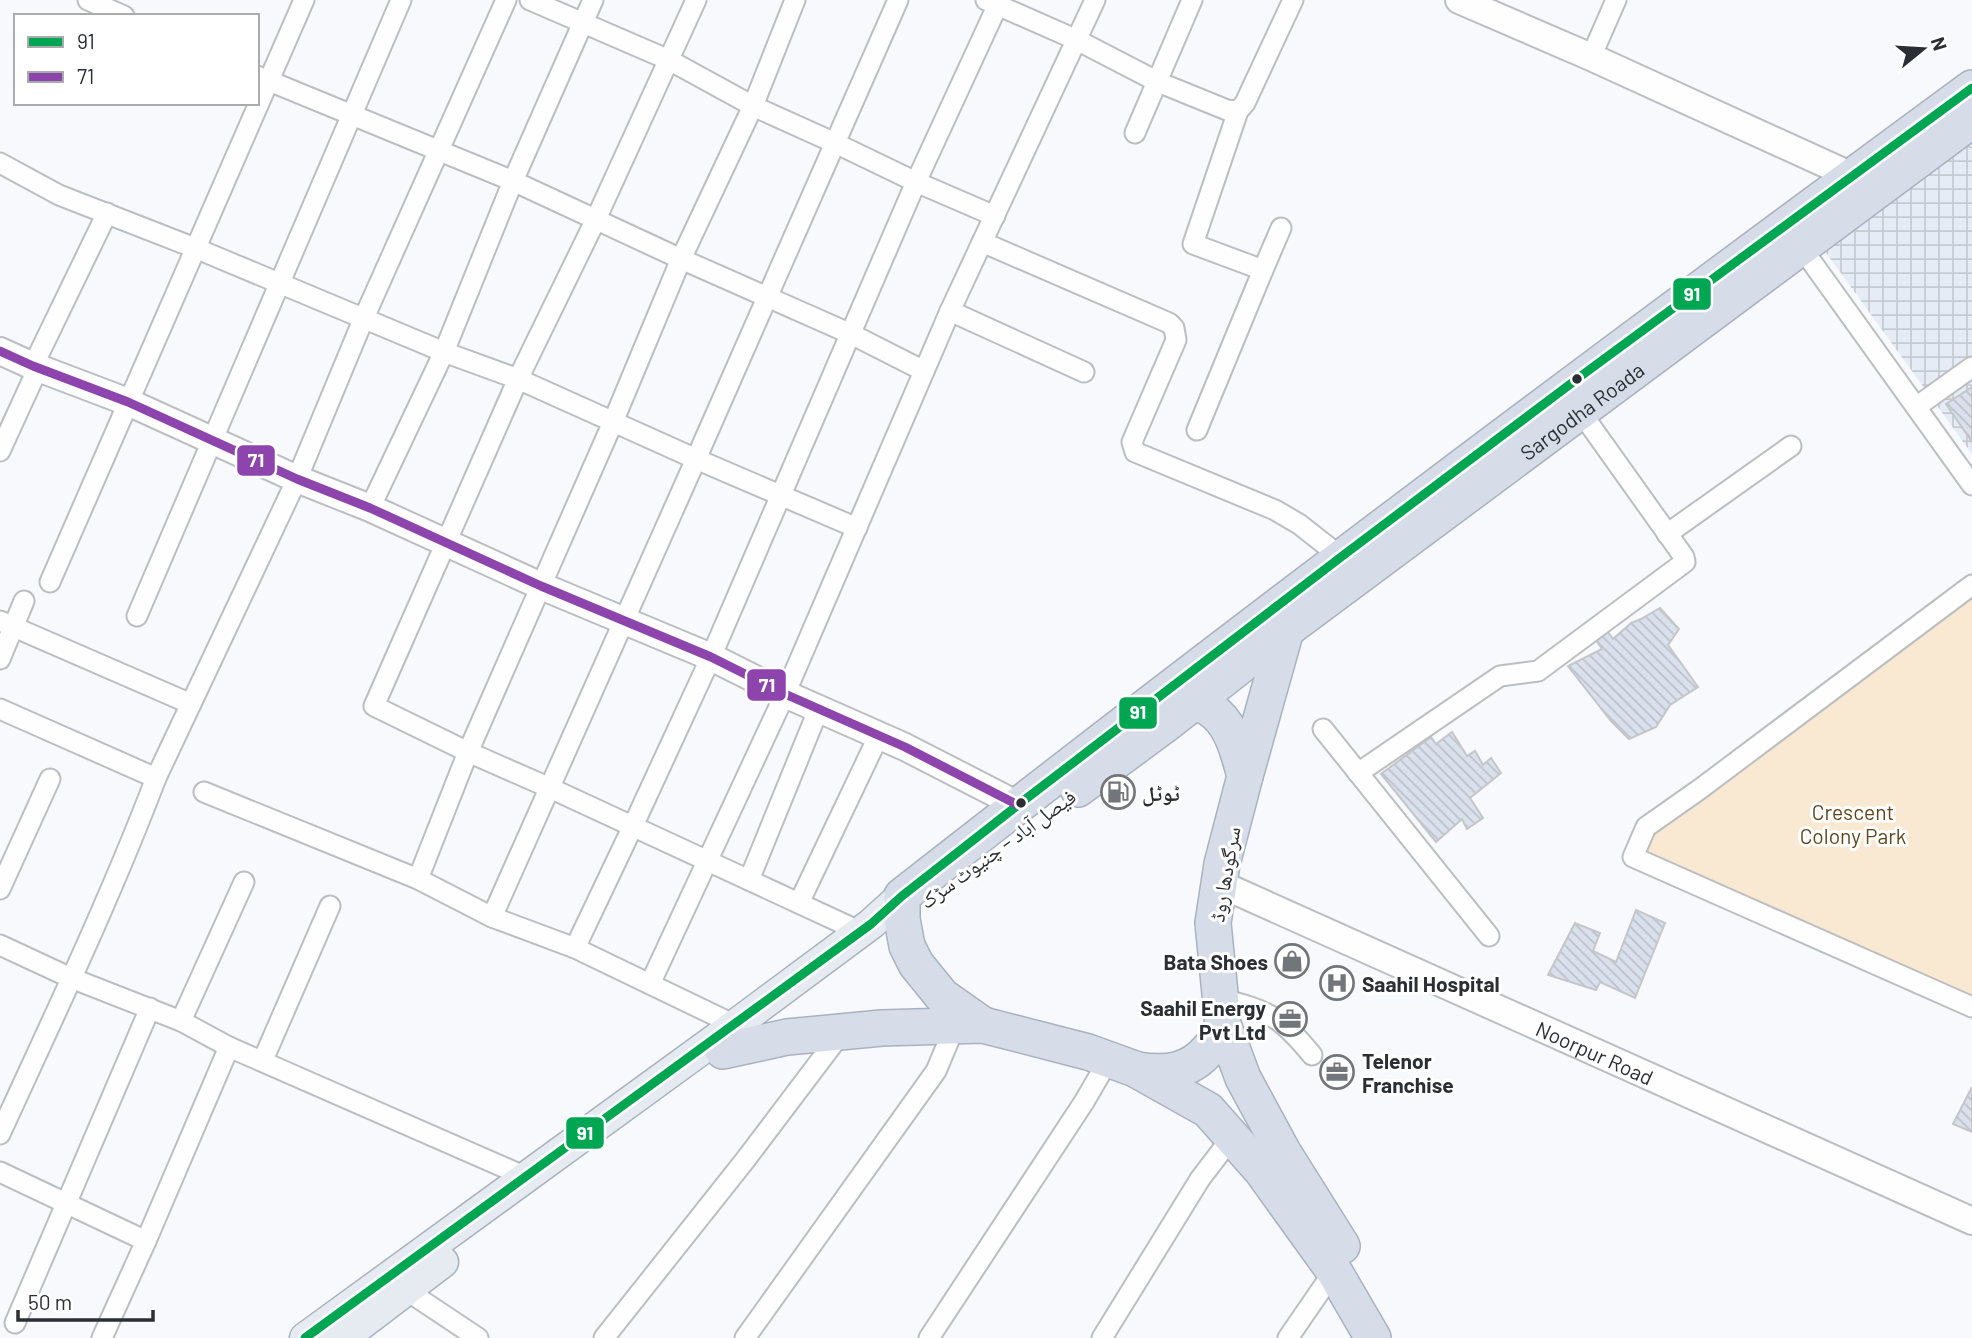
<svg xmlns="http://www.w3.org/2000/svg" width="1972" height="1338" font-family="Barlow,'Noto Naskh Arabic',sans-serif">
<defs>
<pattern id="industrial-grid" width="8" height="8" patternUnits="userSpaceOnUse" patternTransform="scale(1.75)"><rect width="8" height="8" fill="#e6ecf5"/><path d="M0 4h8M4 0v8" fill="none" stroke="#c5cbd2"/></pattern>
<pattern id="building-back-hatch" width="6" height="6" patternUnits="userSpaceOnUse" patternTransform="scale(1.75)"><rect width="6" height="6" fill="#dae1ed"/><path d="M-1 5l2 2M0 0l6 6M5-1l2 2" fill="none" stroke="#bbc1cc"/></pattern>
</defs>
<rect width="100%" height="100%" fill="#f7f9fc"/>
<polygon fill="url(#industrial-grid)" points="1972,130 1972,454 1819,243"/>
<polygon fill="#f9e9d2" points="1972,585 1972,1006 1633,857 1640,842"/>
<g fill="url(#building-back-hatch)" stroke="#c4c6c9" stroke-width="2">
<polygon points="1972,387 1972,442 1946,404"/>
<polygon points="1660,608 1679,629 1668,645 1698,687 1670,705 1656,727 1629,739 1611,721 1568,666 1602,649 1594,637 1606,629 1613,639 1631,623 1641,619"/>
<polygon points="1452,732 1467,756 1475,751 1483,765 1491,758 1501,773 1470,798 1483,818 1467,829 1462,819 1436,842 1381,774 1431,737 1436,744"/>
<polygon points="1636,910 1665,923 1635,998 1600,982 1596,990 1548,975 1575,923 1600,933 1593,951 1616,962"/>
<polygon points="1972,1087 1972,1132 1953,1124"/>
</g>
<g fill="none" stroke-linecap="round" stroke-linejoin="round">
<g stroke="#bcbec1" stroke-width="23">
<g id="street">
<polyline points="88,0 124,16"/>
<polyline points="530,0 669,60 753,106 835,143 916,182 995,216"/>
<polyline points="696,0 596,219 518,379 374,706 468,752 550,788 861,932"/>
<polyline points="986,0 1077,40 1158,82 1227,110 1238,111"/>
<polyline points="1591,57 1616,0"/>
<polyline points="257,76 513,181 681,259 851,334 924,371"/>
<polyline points="1135,133 1192,0"/>
<polyline points="0,163 59,195 195,248 444,352 518,379 696,459 857,528"/>
<polyline points="982,242 1169,323 1174,328 1176,340 1132,442 1135,452 1275,510 1299,524 1341,557"/>
<polyline points="1801,247 1972,485"/>
<polyline points="1263,270 1281,228"/>
<polyline points="950,311 1084,372"/>
<polyline points="33,366 107,213"/>
<polyline points="1916,407 1972,367"/>
<polyline points="1197,430 1263,270 1193,244 1238,111 1245,103 1293,0"/>
<polyline points="0,451 38,368"/>
<polyline points="370,508 444,352 513,181 593,0"/>
<polyline points="1667,534 1791,446"/>
<polyline points="50,582 304,0"/>
<polyline points="1972,585 1700,789 1646,827 1633,857 1972,1007"/>
<polyline points="137,616 401,0"/>
<polyline points="0,621 191,704"/>
<polyline points="0,659 24,601"/>
<polyline points="0,709 156,778"/>
<polyline points="1323,729 1489,936"/>
<polyline points="1358,773 1500,676 1538,671 1685,562 1684,557 1580,411"/>
<polyline points="204,792 418,879 492,917 575,948 735,1025"/>
<polyline points="418,879 468,752 613,422 681,259 753,106 795,0"/>
<polyline points="749,880 819,708"/>
<polyline points="0,889 50,779"/>
<polyline points="799,903 879,735"/>
<polyline points="492,917 696,459 898,0"/>
<polyline points="0,945 71,978 181,1021 229,1047 526,1177"/>
<polyline points="575,948 633,826 711,657 916,182 1000,0"/>
<polyline points="650,984 785,694 950,311 1095,0"/>
<path d="M1221,999c47,11 60,18 91,56"/>
<polyline points="181,1021 244,882"/>
<polyline points="263,1060 330,906"/>
<path d="M0,1134c54,-118 110,-235 156,-356l141,-299 66,-159 143,-320"/>
<polyline points="0,1172 146,1241"/>
<polyline points="406,1290 478,1338"/>
<polyline points="15,1323 150,1008"/>
<polyline points="102,1338 146,1241 229,1047"/>
<polyline points="604,1338 746,1159 842,1032"/>
<polyline points="745,1338 936,1071 955,1026"/>
<polyline points="929,1338 1084,1102 1109,1059"/>
<polyline points="1102,1338 1200,1179 1232,1137"/>
<polyline points="1288,1338 1334,1271"/>
</g>
</g>
<g stroke="#bcbec1" stroke-width="30">
<g id="secondary">
<polyline points="1459,0 1591,57 1852,176"/>
<polyline points="0,351 33,366 128,402 297,479 370,508 541,586 711,657 785,694 905,747 1018,805"/>
<path id="s1" d="M1220,884l752,337"/>
</g>
</g>
<g stroke="#a9b2c0" stroke-width="33">
<g id="primary">
<polyline points="305,1338 735,1025 871,924 902,896"/>
<polyline points="343,1338 443,1262"/>
</g>
</g>
<g stroke="#a9b2c0" stroke-width="38">
<g id="highway">
<polyline points="1286,630 1245,776 1222,864 1213,923 1223,1024 1243,1078 1283,1152 1342,1246"/>
<path d="M1173,700c12,2 27,2 37,9 22,14 28,43 35,67"/>
<path id="s2" d="M1078,789l88,-65 120,-94 686,-510"/>
<path d="M983,1025l-41,-29 -26,-32 -9,-18 -5,-27v-23c352,-276 710,-543 1070,-808"/>
<polyline points="723,1051 787,1037 882,1028 983,1025 1088,1052 1135,1069 1208,1110 1262,1171 1334,1271 1373,1338"/>
<path d="M1137,1070c28,4 52,3 72,-21 6,-6 10,-17 14,-25"/>
</g>
</g>
<use href="#street" stroke="#fefeff" stroke-width="19"/>
<use href="#secondary" stroke="#fefeff" stroke-width="26"/>
<use href="#primary" stroke="#e6ebf2" stroke-width="30"/>
<use href="#highway" stroke="#d6dde9" stroke-width="35"/>
<g stroke="#fff" stroke-width="14">
<polyline id="bus-1" points="305,1338 871,924 902,896 1018,805 1341,557 1585,373 1972,88"/>
</g>
<g stroke="#fff" stroke-width="14">
<polyline id="bus-2" points="0,351 33,366 128,402 297,479 370,508 541,586 711,657 785,694 905,747 1018,805"/>
</g>
<use href="#bus-1" stroke="#00a651" stroke-width="9"/>
<use href="#bus-2" stroke="#8e44ad" stroke-width="9"/>
</g>
<defs>
<g id="fuel-ring" transform="scale(1.75)"><circle r="9.5" fill="#fff" stroke="#727579" stroke-width="1.5"/><path d="M-5.5-6h7V0h2V4h1.3V-2.5L3-4.5l.8-.8L6-3V5H2.5V1h-1V6h-7ZM-4.2-4.7v3.2H.2V-4.7Z" fill="#727579"/></g>
<g id="shop-ring" transform="scale(1.75)"><circle r="9.5" fill="#fff" stroke="#727579" stroke-width="1.5"/><path d="M-5-2.5h2.3a2.7 3.5 0 0 1 5.4 0H5L5.5 6h-11ZM-1.5-2.5h3a1.5 2.3 0 0 0-3 0Z" fill="#727579"/></g>
<g id="hospital-ring" transform="scale(1.75)"><circle r="9.5" fill="#fff" stroke="#727579" stroke-width="1.5"/><path d="M-5-5h3v3.5h4V-5h3V5h-3V1.5h-4V5h-3Z" fill="#727579"/></g>
<g id="office-ring" transform="scale(1.75)"><circle r="9.5" fill="#fff" stroke="#727579" stroke-width="1.5"/><path d="M-6-3h4V-5.5h4V-3h4V5H-6ZM-1-4.5V-3h2v-1.5ZM-6 0V1H6V0Z" fill="#727579"/></g>
</defs>
<g fill-rule="evenodd">
<use href="#fuel-ring" x="1118" y="792"/>
<use href="#shop-ring" x="1292" y="961"/>
<use href="#hospital-ring" x="1337" y="983"/>
<use href="#office-ring" x="1290" y="1019"/>
<use href="#office-ring" x="1337" y="1072"/>
</g>
<g fill="#2b2e32" stroke="#fff" stroke-width="2.5">
<circle cx="1577" cy="379" r="6"/>
<circle cx="1021" cy="803" r="6"/>
</g>
<g text-anchor="middle" dominant-baseline="central" stroke-width="6" stroke-linejoin="round" paint-order="stroke">
<g font-size="21" fill="#2b2e32" stroke="#fff">
<text stroke="none"><textPath href="#s2" startOffset="630">Sargodha Roada</textPath></text>
<text transform="translate(997 848) rotate(-36)">فیصل آباد – چنیوٹ سڑک</text>
<text transform="translate(1224 874) rotate(-80)">سرگودھا روڈ</text>
<text stroke="none"><textPath href="#s1" startOffset="411">Noorpur Road</textPath></text>
</g>
<g font-size="21" font-weight="bold" fill="#2b2e32" stroke="#fff" text-anchor="start">
<text x="1142" y="792">ٹوٹل</text>
<text x="1268" y="961" text-anchor="end">Bata Shoes</text>
<text x="1362" y="983">Saahil Hospital</text>
<text x="1266" y="1007" text-anchor="end">Saahil Energy<tspan x="1266" dy="24">Pvt Ltd</tspan></text>
<text x="1362" y="1060">Telenor<tspan x="1362" dy="24">Franchise</tspan></text>
</g>
<g font-size="21" fill="#60471b" stroke="#fff">
<text x="1853" y="811">Crescent<tspan x="1853" dy="24">Colony Park</tspan></text>
</g>
</g>
<g stroke="#fff" stroke-width="2.5">
<rect x="1672" y="277" width="40" height="34" rx="7" fill="#00a651"/>
<rect x="236" y="444" width="40" height="33" rx="7" fill="#8e44ad"/>
<rect x="746" y="668" width="41" height="34" rx="7" fill="#8e44ad"/>
<rect x="1118" y="696" width="40" height="34" rx="7" fill="#00a651"/>
<rect x="565" y="1116" width="40" height="34" rx="7" fill="#00a651"/>
</g>
<g font-size="19" text-anchor="middle" font-weight="bold" fill="#fff">
<text x="1692" y="301">91</text>
<text x="256" y="467">71</text>
<text x="767" y="692">71</text>
<text x="1138" y="719">91</text>
<text x="585" y="1140">91</text>
</g>
<rect x="14" y="14" width="245" height="91" fill="#ffffff" stroke="#aaabad" stroke-width="2"/>
<rect x="28" y="37" width="35" height="10" fill="#00a651" stroke="#aaabad" stroke-width="2"/>
<text x="77" y="49" font-size="21" fill="#2b2e32">91</text>
<rect x="28" y="72" width="35" height="10" fill="#8e44ad" stroke="#aaabad" stroke-width="2"/>
<text x="77" y="84" font-size="21" fill="#2b2e32">71</text>
<g transform="translate(1923 49) rotate(72)" stroke="#ffffff" stroke-width="5" paint-order="stroke">
<path d="M0-5L12 26L0 18L-12 26Z" fill="#2b2e32"/>
<text y="-10" font-size="19" font-weight="bold" text-anchor="middle" fill="#2b2e32">N</text>
</g>
<path d="M18 1310v10h135v-10" fill="none" stroke="#2b2e32" stroke-width="3.5"/>
<text x="28" y="1310" font-size="21" fill="#2b2e32" stroke="#ffffff" stroke-width="5" paint-order="stroke">50 m</text>
</svg>
